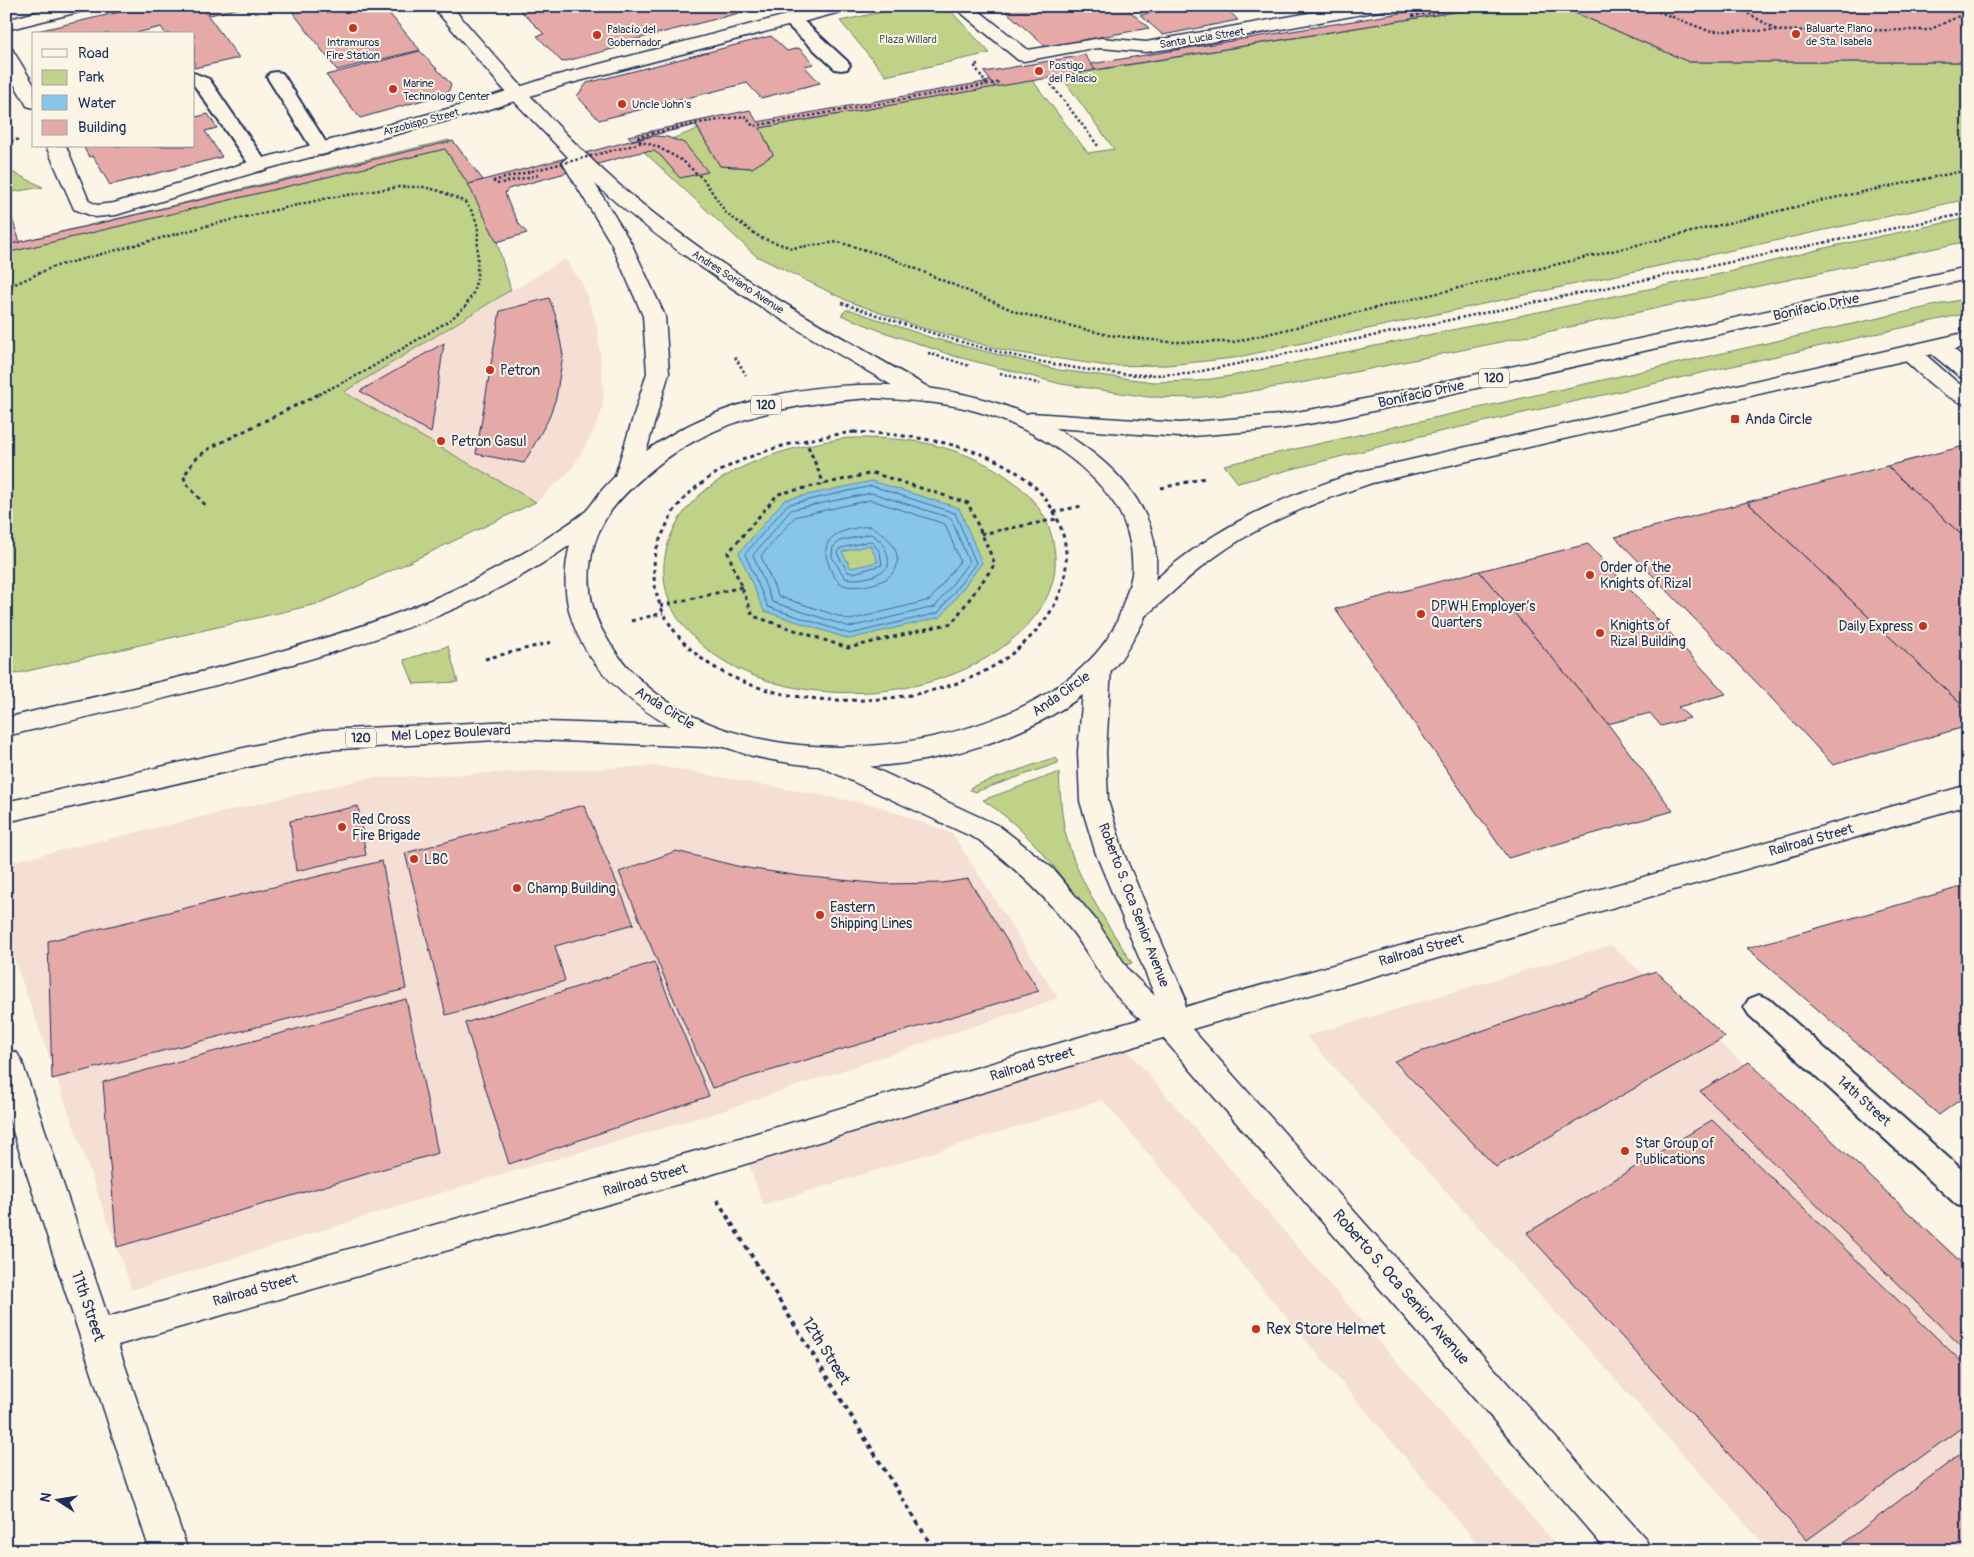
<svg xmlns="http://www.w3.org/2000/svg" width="1974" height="1557" font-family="Pangolin,sans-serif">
<rect width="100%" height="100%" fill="#fcf5e5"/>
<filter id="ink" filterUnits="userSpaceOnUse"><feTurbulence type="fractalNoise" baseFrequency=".02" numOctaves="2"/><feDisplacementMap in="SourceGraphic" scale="10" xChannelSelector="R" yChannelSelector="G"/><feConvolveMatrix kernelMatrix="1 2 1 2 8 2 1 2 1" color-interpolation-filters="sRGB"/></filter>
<g filter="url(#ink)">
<g fill="#f5ded3">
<polygon points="565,259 583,285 597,325 604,394 601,413 594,430 571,470 536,502 343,391"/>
<polygon points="659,766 874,805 952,833 1058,998 719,1112 476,1182 132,1290 6,936 6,863 368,778"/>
<polygon points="1611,945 1968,1266 1968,1551 1770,1551 1306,1036"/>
<polygon points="1128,1051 1561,1551 1484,1551 1103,1100 763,1205 747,1158"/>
</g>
<g fill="#bfd287" stroke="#6d8072">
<polygon points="909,6 946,6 990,53 886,76 840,21"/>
<polygon points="1491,6 1559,6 1689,62 1968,62 1968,199 1234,358 1168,365 1108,366 1006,351 919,327 848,301 756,256 642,150 698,129 720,166 752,168 760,128 1032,80 1088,153 1114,149 1061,76"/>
<polygon points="449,140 497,242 511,290 344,392 536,502 361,585 317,604 6,676 6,245"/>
<polygon points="6,169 43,187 6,193"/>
<polygon points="1968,218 1968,241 1491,344 1306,382 1241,393 1194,398 1148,397 1061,384 954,356 881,331 841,315 846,310 851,310 932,338 1059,370 1154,382 1197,381 1231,376 1725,273 1829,247"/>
<polygon points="1968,298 1968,313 1421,436 1238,483 1224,465"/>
<path d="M848,438c24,0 48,0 72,4 59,11 131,46 135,114 3,44 -30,77 -64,99 -84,55 -244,54 -309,-31 -15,-19 -21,-45 -17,-68 14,-80 114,-109 183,-118z"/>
<polygon points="448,646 458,682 414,684 404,660"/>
<polygon points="1053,758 1058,760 1058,763 975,792 970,790 971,787"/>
<path d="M1057,773h2c1,18 2,36 5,54 10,49 42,94 68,136l-12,4c-38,-63 -75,-126 -137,-167z"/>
</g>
<path fill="#87c6e8" stroke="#5c8ab1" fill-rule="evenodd" d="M872,481l87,27 23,55 -41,54 -92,22 -85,-28 -25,-58 45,-53zM870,545l8,17 -27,6 -9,-16z"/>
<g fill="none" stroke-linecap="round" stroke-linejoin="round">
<g stroke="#466b95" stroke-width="1">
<polygon points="872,486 955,513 976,563 938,613 850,634 768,607 745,554 787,505"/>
<polygon points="872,493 951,518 969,562 935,607 850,627 772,602 753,555 791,510"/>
<polygon points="871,500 945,524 960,561 930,600 850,620 778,596 761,556 795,517"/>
<path d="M869,526c17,5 39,31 23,48 -8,10 -43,18 -53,8 -5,-4 -8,-11 -10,-17 -13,-31 17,-36 40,-39z"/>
<path d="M871,534c12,6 19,20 17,33 -11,10 -28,14 -43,11l-13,-21 1,-10 7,-6z"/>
<polygon points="871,541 880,552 882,565 853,573 848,572 838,555 839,549"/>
</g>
</g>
<g fill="#e5aaa8" stroke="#1b2f5e">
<polygon points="146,6 201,6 239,58 194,68 194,34 166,34 161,27 132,34 34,34 33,32"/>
<polygon points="203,6 248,6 210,15"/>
<polygon points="288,6 383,6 420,50 337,70"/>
<polygon points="516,6 767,6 621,43 624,46 562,62 537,36 544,34"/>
<polygon points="1000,6 1124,6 1149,28 1046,47"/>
<polygon points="1164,6 1224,6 1238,20 1163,35 1140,15 1167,9"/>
<polygon points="1444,6 1491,6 1095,70 1091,64"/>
<polygon points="1559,6 1968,6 1968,62 1689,62"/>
<polygon points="771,36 787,51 799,48 814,64 804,66 820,83 761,98 747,83 599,120 577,96 587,83"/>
<polygon points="420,51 451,84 448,93 360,118 326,75"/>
<polygon points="1085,55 1095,70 995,87 984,72"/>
<polygon points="990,81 995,87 760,128 773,155 752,168 720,166 696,125 632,140 628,136 750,110 757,122"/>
<polygon points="194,113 196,117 208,114 217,128 205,131 222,157 110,185 93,156 89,157 83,146 194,146"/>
<polygon points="654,136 667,137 684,143 708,172 680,178 661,156 654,151 641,152 508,189 505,193 508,202 519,224 527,233 497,242 468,184 630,141"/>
<polygon points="453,141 483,180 468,184 445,149 6,253 6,245"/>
<polygon points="6,201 20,242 6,245"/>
<polygon points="549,298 555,314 563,355 556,398 548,420 524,463 476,454 500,311"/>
<polygon points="444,343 431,433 360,391"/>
<polygon points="1968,445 1968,541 1887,466"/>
<polygon points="1887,466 1968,541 1968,711 1747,502"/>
<polygon points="1747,502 1968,711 1968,726 1833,765 1761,687 1615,537"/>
<polygon points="1588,544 1726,694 1678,707 1690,718 1661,726 1650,713 1608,724 1479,571"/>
<polygon points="1479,571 1608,724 1673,811 1508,858 1335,609"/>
<polygon points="584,805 634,924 555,946 565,981 446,1015 405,853"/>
<polygon points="358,806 366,855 296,871 290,821"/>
<polygon points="676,851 741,867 800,876 883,884 943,883 968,879 1039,991 712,1088 619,872"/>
<polygon points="382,861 406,989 52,1079 48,941"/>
<polygon points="1968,885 1968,1094 1939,1115 1747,948"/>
<polygon points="654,962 709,1096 509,1164 465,1023"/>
<polygon points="1656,971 1725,1037 1496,1167 1394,1061"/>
<polygon points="406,999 438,1153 117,1247 103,1082"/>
<polygon points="1749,1062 1968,1269 1968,1353 1700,1091"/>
<polygon points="1712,1120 1968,1368 1968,1423 1807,1540 1527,1233"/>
<polygon points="1968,1448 1968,1551 1844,1551 1840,1546"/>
</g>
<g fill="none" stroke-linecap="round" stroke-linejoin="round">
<g stroke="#1b2f5e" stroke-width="4">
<g id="lane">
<polygon points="791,14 797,15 847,61 850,65 847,69 841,70 835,69 785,23 783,19 785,15"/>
<polygon points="276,72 282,73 285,77 330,149 328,153 321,155 314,153 312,149 267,77 270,73"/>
<polygon points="194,73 209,79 268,165 266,169 259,171 252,169 194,85"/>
<polygon points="1759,995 1769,999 1968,1175 1968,1208 1957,1205 1749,1015 1744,1007 1749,999"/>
</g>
</g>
<g stroke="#1b2f5e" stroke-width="3">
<g id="street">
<polygon points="59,6 90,6 87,10 6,30 6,20"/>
<polygon points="821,6 851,6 848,10 564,85 484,111 266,169 116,215 95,217 74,209 46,146 66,146 89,201 97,205 114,203 252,161 470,103 550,77"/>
<polygon points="953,6 973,6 1028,50 1101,38 1146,42 1349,6 1388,6 1385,10 1379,11 1189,46 1146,52 1101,48 1088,49 1024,61 1018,60"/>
<polygon points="6,48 12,49 34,85 34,108 27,106 6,70"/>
<polygon points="1937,340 1945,342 1968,361 1968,379 1960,377 1929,352 1926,347 1929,342"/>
<path d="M1911,347l8,2 39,34 10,6v16c-26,-7 -45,-29 -65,-46l-3,-5 3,-5z"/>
<path d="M1098,658l9,3 4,6 -5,85 2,49 16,53 61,143v10l783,-222v20l-776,224 453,509 6,13h-44l-444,-513 -467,141 -578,166 70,206h-38l-144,-441v-61l11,4 5,9 86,255 588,-166 445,-132c-33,-25 -43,-52 -66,-84 -27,-37 -60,-67 -96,-95l-164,-76 -4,-7 4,-7 10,-3 10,3 164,76 17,13 36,29 43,51 35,53 25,24 -59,-142 -16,-53 -2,-49 7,-85 4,-6z"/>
</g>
</g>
<g stroke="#1b2f5e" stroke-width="3">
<path id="secondary" d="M432,6h19c59,67 117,137 186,194 91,75 194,131 296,190l3,5 -3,5 -8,2 -8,-2c-112,-66 -225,-129 -322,-216l36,59 34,73 4,57 -31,106 -4,5 -8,2 -8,-2 -4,-5 33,-106 -4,-57 -32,-73 -49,-81 6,-5 -57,-59z"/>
</g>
<g stroke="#1b2f5e" stroke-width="3">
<path id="highway" d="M1968,267v12l-631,140 -58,10 -99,8 -125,-9c48,27 98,70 101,129 0,8 1,16 -1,23 62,-55 125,-82 203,-108l610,-140v14l-596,137c-54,18 -109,39 -156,73 -25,18 -47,40 -71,60l-2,6c-9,16 -19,35 -31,48 -74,74 -204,106 -306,95 -18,-2 -35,-5 -53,-9 -15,-3 -32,-14 -47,-9l-192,-8 -191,11 -317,72v-20l317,-72 191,-9 156,5c-66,-38 -121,-99 -100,-181 -82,58 -178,91 -274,118 -96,28 -193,50 -290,73v-18c143,-35 291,-62 427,-119 45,-19 86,-41 126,-69 9,-6 19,-12 27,-19 6,-6 11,-15 17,-22 13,-15 29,-28 46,-40 100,-72 265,-83 377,-35l5,-1 149,10 99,-8 58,-10zM872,398c31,2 62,3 92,10 58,14 119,48 152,98 12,19 18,46 16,68 -2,11 -7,24 -10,34 -12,41 -50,72 -85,91 -126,70 -358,76 -435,-69 -19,-35 -16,-82 6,-115 12,-18 28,-32 45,-46 63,-52 140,-66 219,-71z"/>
</g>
<g stroke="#1b2f5e" stroke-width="2.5" stroke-dasharray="2.5 2.5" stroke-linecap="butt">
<polyline points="1644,6 1709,31 1929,30 1968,12"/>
<polyline points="1735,6 1777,30"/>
<polyline points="1412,16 1473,6"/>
<polyline points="978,64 974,65 987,85"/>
<polyline points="1051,84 1099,147"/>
<polyline points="6,142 20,139"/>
<polyline points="641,142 638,139 639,136 699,123 745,116 753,126 1001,82"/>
<polyline points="634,145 642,142 656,146 683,161 704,180 726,213 761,238 792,248 838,242 886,256 1019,313 1108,335 1170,342 1234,342 1824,200 1968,170"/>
<polyline points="493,181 497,184 538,175"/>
<polyline points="6,288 53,267 210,225 328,198 399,187 423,187 440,191 465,202 473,213 478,227 477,278 473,293 465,307 450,320 362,373 317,395"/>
<path d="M842,303c91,32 184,62 281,71 22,2 43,0 65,0l780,-161"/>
<polyline points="928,353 970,366"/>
<polyline points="735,357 746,375"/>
<polyline points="1000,373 1040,384"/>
</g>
<g stroke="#1b2f5e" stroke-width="3" stroke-dasharray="4 4" stroke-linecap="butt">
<path d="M854,432c67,3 168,15 202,84 16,33 13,68 -7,98 -18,27 -44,48 -74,62 -90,40 -260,38 -311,-62 -13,-26 -14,-58 0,-83 3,-7 6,-14 10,-20 38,-53 120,-71 180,-79z"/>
<polyline points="805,439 824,484"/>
<polygon points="873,473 968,503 995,564 952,623 848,648 753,616 728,553 778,494"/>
<polyline points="1161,488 1205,478"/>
<polyline points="205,505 185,482 184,476 195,459 210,448 319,394"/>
<polyline points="1053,512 1082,506"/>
<polyline points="981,534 1057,519"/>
<polyline points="660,606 742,587"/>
<polyline points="631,621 663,613"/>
<polyline points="485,659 552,642"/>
</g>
<polyline stroke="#1b2f5e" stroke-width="4" stroke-dasharray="4.5 4.5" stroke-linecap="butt" points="717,1200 935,1551"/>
<use href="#lane" fill="#fcf5e5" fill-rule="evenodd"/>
<use href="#street" fill="#fcf5e5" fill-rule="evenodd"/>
<use href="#secondary" fill="#fcf5e5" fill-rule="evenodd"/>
<use href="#highway" fill="#fcf5e5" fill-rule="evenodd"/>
<polyline stroke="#1b2f5e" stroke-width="2.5" stroke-dasharray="2.5 2.5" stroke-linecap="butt" points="493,181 634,145"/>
</g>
</g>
<g fill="#c8321e" stroke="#fcf5e5" stroke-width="2">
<circle cx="353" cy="28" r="5"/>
<circle cx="1796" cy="34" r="5"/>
<circle cx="597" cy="35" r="5"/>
<circle cx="1039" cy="71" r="5"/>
<circle cx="393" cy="89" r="5"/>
<circle cx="622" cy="104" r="5"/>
<circle cx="490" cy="370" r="5"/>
<rect x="1730" y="414" width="10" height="10" rx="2.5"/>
<circle cx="441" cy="441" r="5"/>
<circle cx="1590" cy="575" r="5"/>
<circle cx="1421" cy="614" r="5"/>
<circle cx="1923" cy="626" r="5"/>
<circle cx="1600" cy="633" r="5"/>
<circle cx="342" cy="827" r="5"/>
<circle cx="414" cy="859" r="5"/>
<circle cx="517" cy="888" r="5"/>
<circle cx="820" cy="915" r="5"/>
<circle cx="1625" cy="1151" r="5"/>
<circle cx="1256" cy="1329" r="5"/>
</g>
<g text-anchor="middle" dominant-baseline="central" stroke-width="4" stroke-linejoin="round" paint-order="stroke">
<g font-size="11" fill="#1b2f5e" stroke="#fcf5e5" text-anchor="start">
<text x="1806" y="28">Baluarte Plano<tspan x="1806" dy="13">de Sta. Isabela</tspan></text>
<text x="607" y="29">Palacío del<tspan x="607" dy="13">Gobernador</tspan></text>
<text x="353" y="42" text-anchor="middle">Intramuros<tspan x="353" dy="13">Fire Station</tspan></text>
<text x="1049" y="65">Postigo<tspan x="1049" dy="13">del Palacio</tspan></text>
<text x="403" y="83">Marine<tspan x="403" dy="13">Technology Center</tspan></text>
<text x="632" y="104">Uncle John's</text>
</g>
<g font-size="11" fill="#1b2f5e" stroke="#fcf5e5">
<text transform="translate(1202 38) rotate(-9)">Santa Lucia Street</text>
<text transform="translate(421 122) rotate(-15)">Arzobispo Street</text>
<text transform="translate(738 282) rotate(33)">Andres Soriano Avenue</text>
</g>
<g font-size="11" fill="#445868" stroke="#fcf5e5">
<text x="908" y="39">Plaza Willard</text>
</g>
<g fill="#fcf5e5" stroke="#5e6a86" stroke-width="1">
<rect x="1479" y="368.5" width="30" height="19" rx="4"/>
<rect x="751" y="395.5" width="30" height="19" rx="4"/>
<rect x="346" y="728.5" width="30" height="19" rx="4"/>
</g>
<g font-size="12" font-weight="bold" fill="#1b2f5e">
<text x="1494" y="378">120</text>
<text x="766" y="405">120</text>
<text x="361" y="738">120</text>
</g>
<g font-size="14" fill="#1b2f5e" stroke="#fcf5e5">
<text transform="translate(1816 307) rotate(-12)">Bonifacio Drive</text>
<text transform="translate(1421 394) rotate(-12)">Bonifacio Drive</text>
<text transform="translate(1061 694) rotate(-35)">Anda Circle</text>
<text transform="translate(665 708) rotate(32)">Anda Circle</text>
<text transform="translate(451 733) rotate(-3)">Mel Lopez Boulevard</text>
<text transform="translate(1811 840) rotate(-16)">Railroad Street</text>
<text transform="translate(1134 905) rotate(69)">Roberto S. Oca Senior Avenue</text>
<text transform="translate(1421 950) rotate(-16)">Railroad Street</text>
<text transform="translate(1032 1064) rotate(-17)">Railroad Street</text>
<text transform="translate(1864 1101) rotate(42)">14th Street</text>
<text transform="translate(645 1180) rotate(-16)">Railroad Street</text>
<text transform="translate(255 1290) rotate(-16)">Railroad Street</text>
</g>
<g font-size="14" fill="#1b2f5e" stroke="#fcf5e5" text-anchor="start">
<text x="500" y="370">Petron</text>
<text x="1745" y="419">Anda Circle</text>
<text x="451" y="441">Petron Gasul</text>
<text x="1600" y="567">Order of the<tspan x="1600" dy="16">Knights of Rizal</tspan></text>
<text x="1431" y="606">DPWH Employer’s<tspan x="1431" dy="16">Quarters</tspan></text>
<text x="1610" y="625">Knights of<tspan x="1610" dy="16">Rizal Building</tspan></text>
<text x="1913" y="626" text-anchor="end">Daily Express</text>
<text x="352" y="819">Red Cross<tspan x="352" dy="16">Fire Brigade</tspan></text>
<text x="424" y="859">LBC</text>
<text x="527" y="888">Champ Building</text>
<text x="830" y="907">Eastern<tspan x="830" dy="16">Shipping Lines</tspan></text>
<text x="1635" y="1143">Star Group of<tspan x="1635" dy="16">Publications</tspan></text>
</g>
<g font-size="16" fill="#1b2f5e" stroke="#fcf5e5">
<text transform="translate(1401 1287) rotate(49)">Roberto S. Oca Senior Avenue</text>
<text transform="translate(88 1306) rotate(71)">11th Street</text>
<text transform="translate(826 1351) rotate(58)">12th Street</text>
</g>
<g font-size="16" fill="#1b2f5e" stroke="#fcf5e5" text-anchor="start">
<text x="1266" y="1329">Rex Store Helmet</text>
</g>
</g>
<rect width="1974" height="1557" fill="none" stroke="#fcf5e5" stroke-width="25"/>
<rect x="12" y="12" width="1949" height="1532" fill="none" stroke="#1b2f5e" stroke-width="2" filter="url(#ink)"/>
<rect x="32" y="32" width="162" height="115" fill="#fcf5e5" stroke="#a2a6af"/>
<rect x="42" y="49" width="25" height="8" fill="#fcf5e5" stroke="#a2a6af"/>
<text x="78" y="58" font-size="15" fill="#1b2f5e">Road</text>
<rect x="42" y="70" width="25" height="15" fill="#bfd287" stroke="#a2a6af"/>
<text x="78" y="82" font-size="15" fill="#1b2f5e">Park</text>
<rect x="42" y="95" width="25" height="15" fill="#87c6e8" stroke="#a2a6af"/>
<text x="78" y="108" font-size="15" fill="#1b2f5e">Water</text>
<rect x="42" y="120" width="25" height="15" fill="#e5aaa8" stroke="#a2a6af"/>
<text x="78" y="132" font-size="15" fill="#1b2f5e">Building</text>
<g transform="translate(58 1500) rotate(282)" stroke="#fcf5e5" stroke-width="4" paint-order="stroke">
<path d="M0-4L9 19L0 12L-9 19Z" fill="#1b2f5e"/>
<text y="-8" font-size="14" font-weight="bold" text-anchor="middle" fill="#1b2f5e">N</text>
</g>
</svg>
